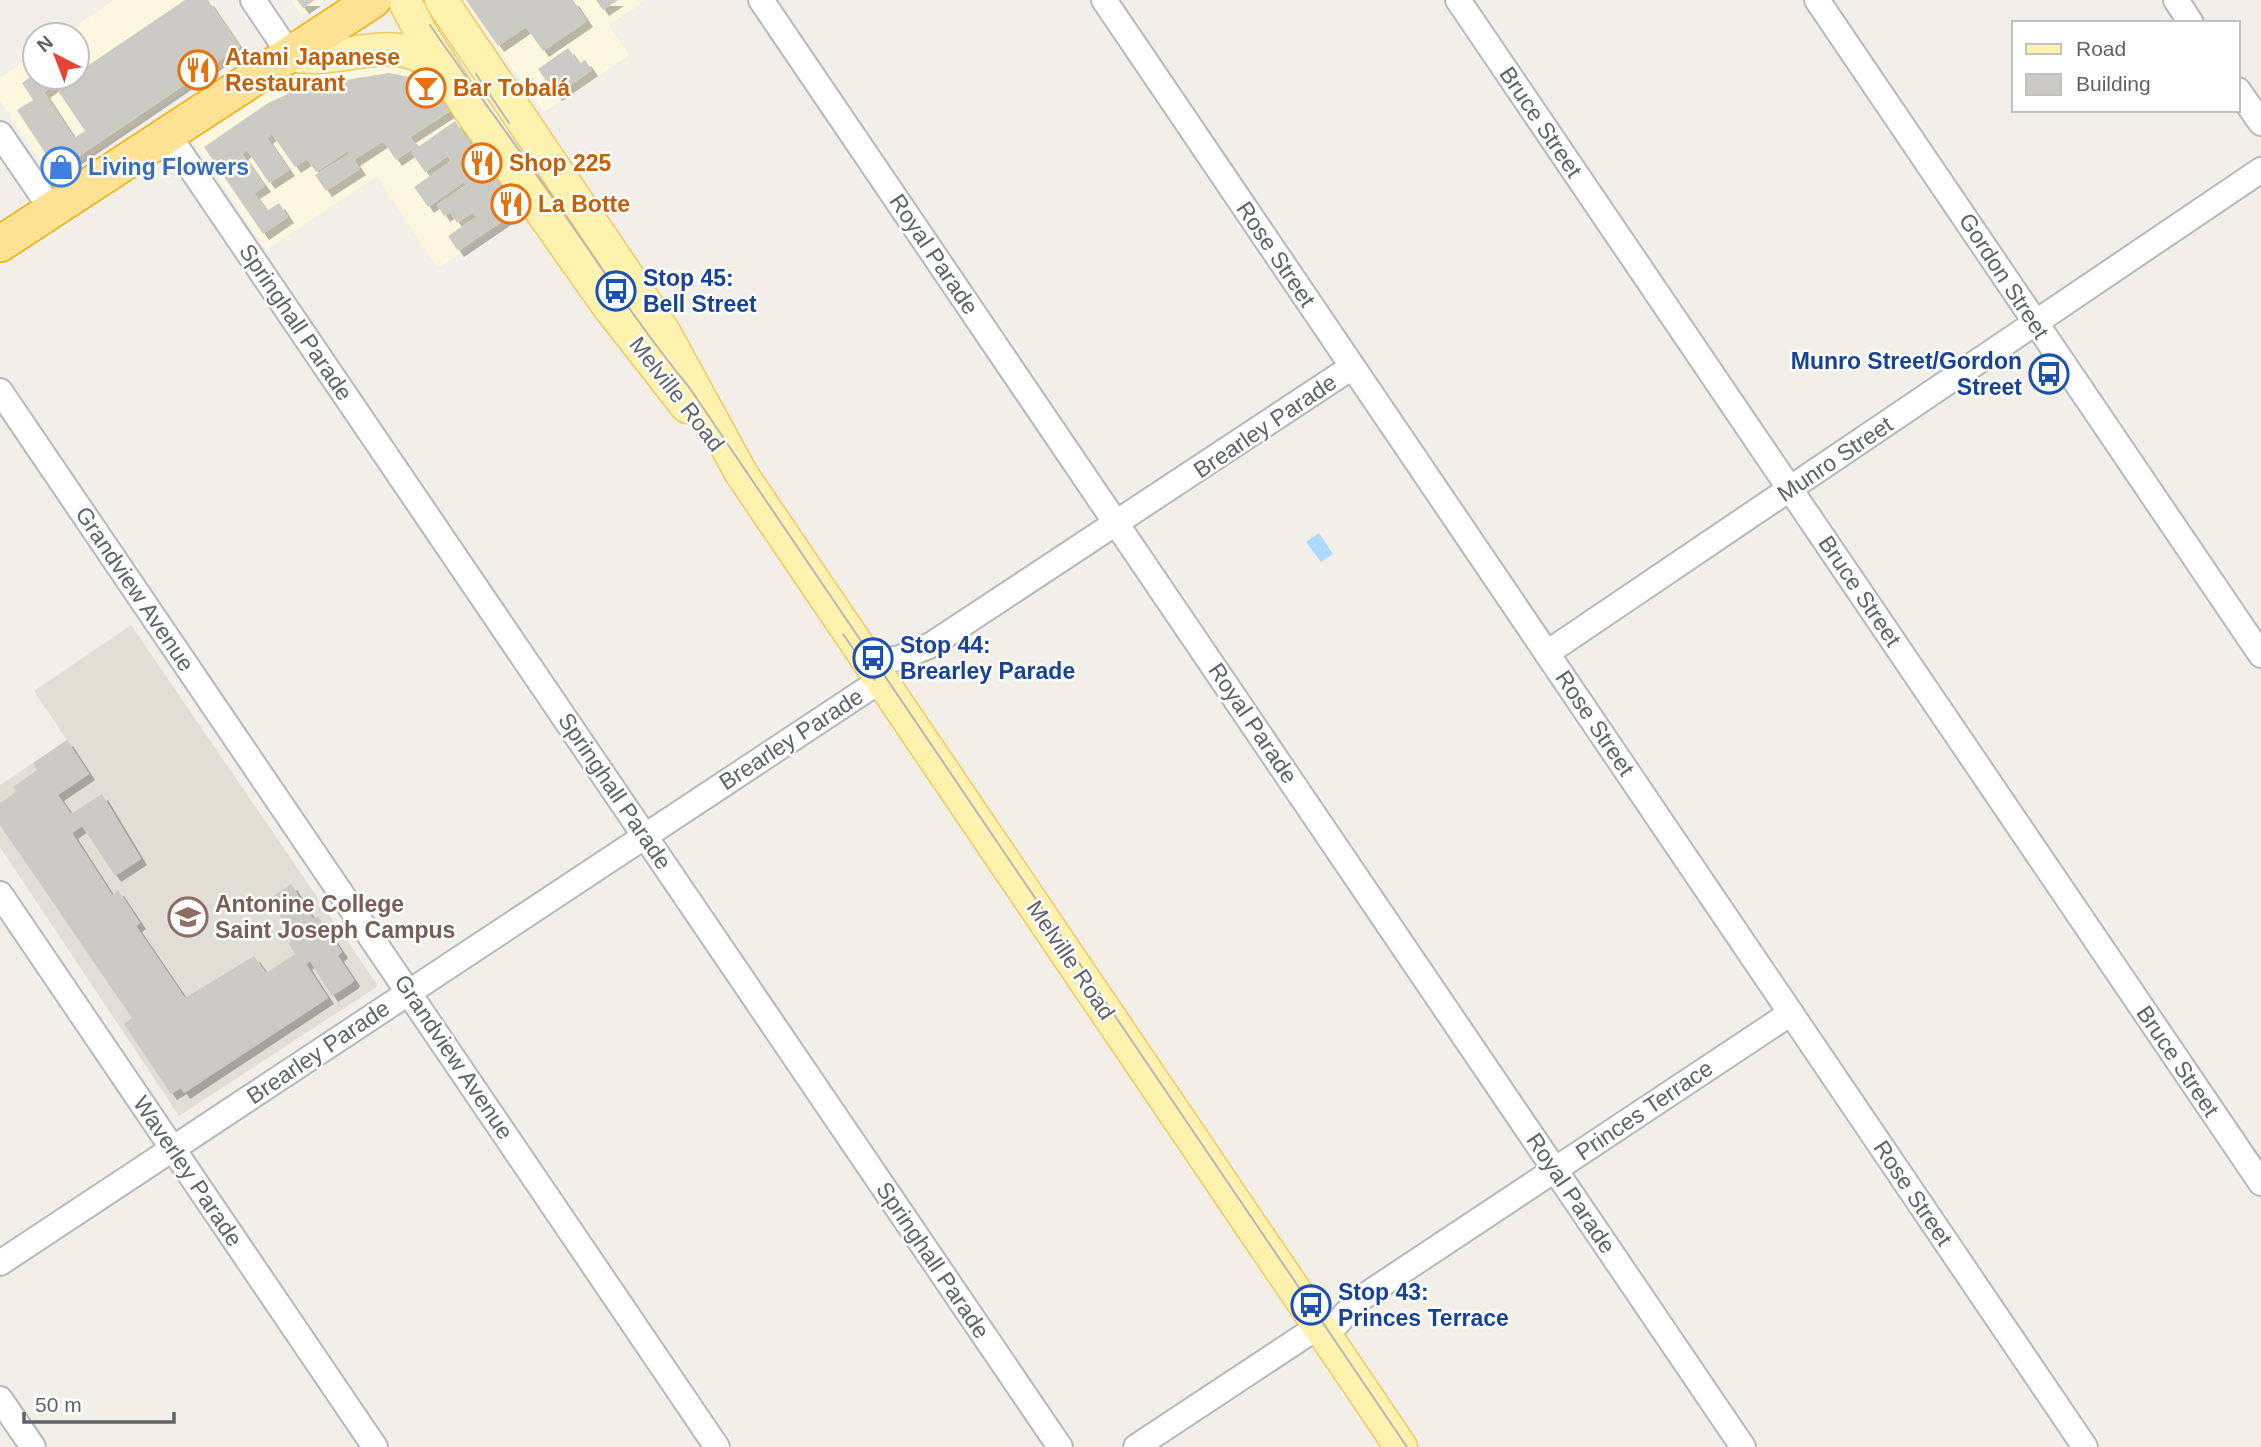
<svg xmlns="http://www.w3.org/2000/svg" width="2261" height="1447" font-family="Arial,sans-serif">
<defs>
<filter id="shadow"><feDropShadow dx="6" dy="6" stdDeviation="0" flood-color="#0004"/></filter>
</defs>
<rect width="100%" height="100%" fill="#f1efe8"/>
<g fill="#fef7e0">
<polygon points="114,0 210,0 246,50 53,180 0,101 0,78 35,54 35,77 77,77 77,35 63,35"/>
<polygon points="291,0 326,0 302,16"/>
<polygon points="463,0 646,0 609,25 629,55 544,112"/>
<polygon points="390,56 432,78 525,209 438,268 377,176 266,250 193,141 292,77"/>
</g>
<polygon fill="#e1ded6" points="131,625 378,986 179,1116 0,847 0,785 67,740 34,691"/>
<polygon fill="#aadaff" points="1319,533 1333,554 1321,562 1306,542"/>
<g fill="#cccac5" filter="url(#shadow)">
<polygon points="185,0 208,0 240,47 57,171 17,110 33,100 22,83 35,74 35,77 48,77 54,85 44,92 74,138 85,131 56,88 77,77 77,73"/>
<polygon points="297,0 315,0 303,8"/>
<polygon points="466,0 573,0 587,21 543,51 526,27 498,46"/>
<polygon points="596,0 618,0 603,10"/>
<polygon points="568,48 579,64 585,60 592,70 556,95 538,69"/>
<polygon points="389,73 424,80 435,88 450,111 410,137 417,146 396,160 383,141 354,160 360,169 326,191 315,175 349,154 348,151 316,172 307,159 295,167 272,134 267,138 289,170 269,183 247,150 242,154 265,186 254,193 267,211 279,203 288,217 263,234 204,147 268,103 303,87"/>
<polygon points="455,121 517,211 458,251 448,236 476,217 473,212 457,223 450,212 444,216 437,205 466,185 464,182 428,207 414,187 451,161 448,156 425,172 411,152"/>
<polygon points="67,740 89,774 58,795 71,814 102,794 141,859 115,876 82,826 72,833 112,895 118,890 140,923 136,926 185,998 254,956 266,973 295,954 288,943 294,938 269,899 291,884 313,919 318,916 342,952 338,956 354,980 352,983 332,996 310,961 306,964 328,998 184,1093 181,1088 171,1094 124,1024 132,1018 0,825 0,803 16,792 13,787 37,770 33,763"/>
</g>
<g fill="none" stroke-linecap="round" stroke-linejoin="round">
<g stroke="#b5b8bc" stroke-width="28">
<g id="minor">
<polyline points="253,0 290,55"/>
<polyline points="761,0 1743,1447"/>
<polyline points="1104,0 2085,1447"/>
<polyline points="1458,0 2261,1183"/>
<polyline points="1817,0 2261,655"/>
<polyline points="2176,0 2191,23"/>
<polyline points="2238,90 2261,123"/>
<polyline points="0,134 52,210"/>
<polyline points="169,136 1060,1447"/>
<polyline points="0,391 717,1447"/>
<polyline points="1547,653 2261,170"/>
<polyline points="869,663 900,658 931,645 1352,367"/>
<polyline points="0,894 375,1447"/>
<polyline points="0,1263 881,680"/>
<polyline points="1326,1336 1357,1301 1791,1013"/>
<polyline points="0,1399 33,1447"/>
<polyline points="1136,1447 1319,1326"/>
</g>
</g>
<g stroke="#f2c960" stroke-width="35">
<g id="major">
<polyline points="404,0 421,33 467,106 608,306 687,407"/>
<polyline points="441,0 637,290 664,332 741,473 1401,1447"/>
<path d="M290,55c56,11 104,-28 151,15"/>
</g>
</g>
<g stroke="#f9ab00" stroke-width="38">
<polyline id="highway" points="0,244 373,0"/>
</g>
<use href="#minor" stroke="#fff" stroke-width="24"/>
<use href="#major" stroke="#fff2af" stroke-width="32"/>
<use href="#highway" stroke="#fde293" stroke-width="35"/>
<g stroke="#b6b7b8" stroke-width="2">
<path d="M430,25c36,53 75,105 112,157 49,69 93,140 147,205l718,1060"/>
<polyline points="476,74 509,123"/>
<polyline points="843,634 875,680"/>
</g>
</g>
<defs>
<g id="restaurant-ring" transform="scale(2.0125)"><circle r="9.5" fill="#fff" stroke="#e8710a" stroke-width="1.5"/><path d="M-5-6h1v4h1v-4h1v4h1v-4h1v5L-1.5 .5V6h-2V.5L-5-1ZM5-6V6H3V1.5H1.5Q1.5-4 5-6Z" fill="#e8710a"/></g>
<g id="bar-ring" transform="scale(2.0125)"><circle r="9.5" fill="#fff" stroke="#e8710a" stroke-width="1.5"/><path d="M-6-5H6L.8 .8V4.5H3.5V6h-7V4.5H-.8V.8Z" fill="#e8710a"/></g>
<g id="shop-ring" transform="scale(2.0125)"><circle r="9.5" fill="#fff" stroke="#3f7fe0" stroke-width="1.5"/><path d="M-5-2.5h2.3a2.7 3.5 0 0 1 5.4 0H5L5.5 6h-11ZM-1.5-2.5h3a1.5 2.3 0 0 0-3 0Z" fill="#3f7fe0"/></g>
<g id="bus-ring" transform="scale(2.0125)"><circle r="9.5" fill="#fff" stroke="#1a4fb4" stroke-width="1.5"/><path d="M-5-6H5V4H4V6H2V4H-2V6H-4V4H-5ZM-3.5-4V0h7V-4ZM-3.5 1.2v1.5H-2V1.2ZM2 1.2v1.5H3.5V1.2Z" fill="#1a4fb4"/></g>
<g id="school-ring" transform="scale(2.0125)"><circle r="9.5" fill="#fff" stroke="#8d6e63" stroke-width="1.5"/><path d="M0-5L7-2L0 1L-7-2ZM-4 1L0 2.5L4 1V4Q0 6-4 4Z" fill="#8d6e63"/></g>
</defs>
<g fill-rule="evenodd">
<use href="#restaurant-ring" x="198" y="70"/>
<use href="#bar-ring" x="426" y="88"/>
<use href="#restaurant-ring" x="482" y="163"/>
<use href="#shop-ring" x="61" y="167"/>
<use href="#restaurant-ring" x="511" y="204"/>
<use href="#bus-ring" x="616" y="291"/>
<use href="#bus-ring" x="2049" y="374"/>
<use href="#bus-ring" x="873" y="658"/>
<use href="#school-ring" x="188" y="917"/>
<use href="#bus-ring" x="1311" y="1305"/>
</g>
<g text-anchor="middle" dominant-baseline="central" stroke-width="5" stroke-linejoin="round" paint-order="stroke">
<g font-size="23" font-weight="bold" fill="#c56008" stroke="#fff" text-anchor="start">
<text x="225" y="57">Atami Japanese<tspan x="225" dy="26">Restaurant</tspan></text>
<text x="453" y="88">Bar Tobalá</text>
<text x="509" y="163">Shop 225</text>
<text x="538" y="204">La Botte</text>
</g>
<g font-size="23" fill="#5f6368" stroke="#fff">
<text transform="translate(1541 122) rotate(56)">Bruce Street</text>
<text transform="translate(934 254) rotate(56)">Royal Parade</text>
<text transform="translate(1276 254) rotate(56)">Rose Street</text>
<text transform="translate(2004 276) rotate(57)">Gordon Street</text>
<text transform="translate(296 322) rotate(56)">Springhall Parade</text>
<text transform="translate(677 394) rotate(52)">Melville Road</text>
<text transform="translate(1265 426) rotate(-34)">Brearley Parade</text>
<text transform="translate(1835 459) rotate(-34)">Munro Street</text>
<text transform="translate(135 589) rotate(56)">Grandview Avenue</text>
<text transform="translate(1860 591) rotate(56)">Bruce Street</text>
<text transform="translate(1253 723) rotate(56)">Royal Parade</text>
<text transform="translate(1595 723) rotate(56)">Rose Street</text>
<text transform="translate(791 739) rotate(-33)">Brearley Parade</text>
<text transform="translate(615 791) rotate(56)">Springhall Parade</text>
<text transform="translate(1071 960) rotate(56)">Melville Road</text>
<text transform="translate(318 1052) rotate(-34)">Brearley Parade</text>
<text transform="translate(454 1057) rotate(56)">Grandview Avenue</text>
<text transform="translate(2178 1061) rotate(56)">Bruce Street</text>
<text transform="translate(1644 1110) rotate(-34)">Princes Terrace</text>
<text transform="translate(188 1171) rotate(56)">Waverley Parade</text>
<text transform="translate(1571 1193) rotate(56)">Royal Parade</text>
<text transform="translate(1913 1193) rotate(56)">Rose Street</text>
<text transform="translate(933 1260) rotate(56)">Springhall Parade</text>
</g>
<g font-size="23" font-weight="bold" fill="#366cbe" stroke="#fff" text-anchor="start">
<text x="88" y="167">Living Flowers</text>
</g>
<g font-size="23" font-weight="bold" fill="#164399" stroke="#fff" text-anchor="start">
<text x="643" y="278">Stop 45:<tspan x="643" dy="26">Bell Street</tspan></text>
<text x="2022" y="361" text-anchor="end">Munro Street/Gordon<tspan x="2022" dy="26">Street</tspan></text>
<text x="900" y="645">Stop 44:<tspan x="900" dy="26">Brearley Parade</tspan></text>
<text x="1338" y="1292">Stop 43:<tspan x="1338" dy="26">Princes Terrace</tspan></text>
</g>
<g font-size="23" font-weight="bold" fill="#785e54" stroke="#fff" text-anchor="start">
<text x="215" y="904">Antonine College<tspan x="215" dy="26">Saint Joseph Campus</tspan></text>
</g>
</g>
<rect x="2012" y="21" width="228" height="91" fill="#ffffff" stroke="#bfc1c3" stroke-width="2"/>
<rect x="2026" y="44" width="35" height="10" fill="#fff2af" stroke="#bfc1c3" stroke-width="2"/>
<text x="2076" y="56" font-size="21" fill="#5f6368">Road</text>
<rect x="2026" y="74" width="35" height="21" fill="#cccac5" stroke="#bfc1c3" stroke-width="2"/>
<text x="2076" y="91" font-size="21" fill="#5f6368">Building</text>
<g transform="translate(56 56) rotate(318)"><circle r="33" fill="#ffffff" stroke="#bfc1c3" stroke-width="2"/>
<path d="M0-5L12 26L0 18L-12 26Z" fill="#ea4335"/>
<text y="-10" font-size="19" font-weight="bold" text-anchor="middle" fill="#5f6368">N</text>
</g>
<path d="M24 1412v10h150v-10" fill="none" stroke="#5f6368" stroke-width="3.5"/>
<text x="35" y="1412" font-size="21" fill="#5f6368" stroke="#ffffff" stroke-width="5" paint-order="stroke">50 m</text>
</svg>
